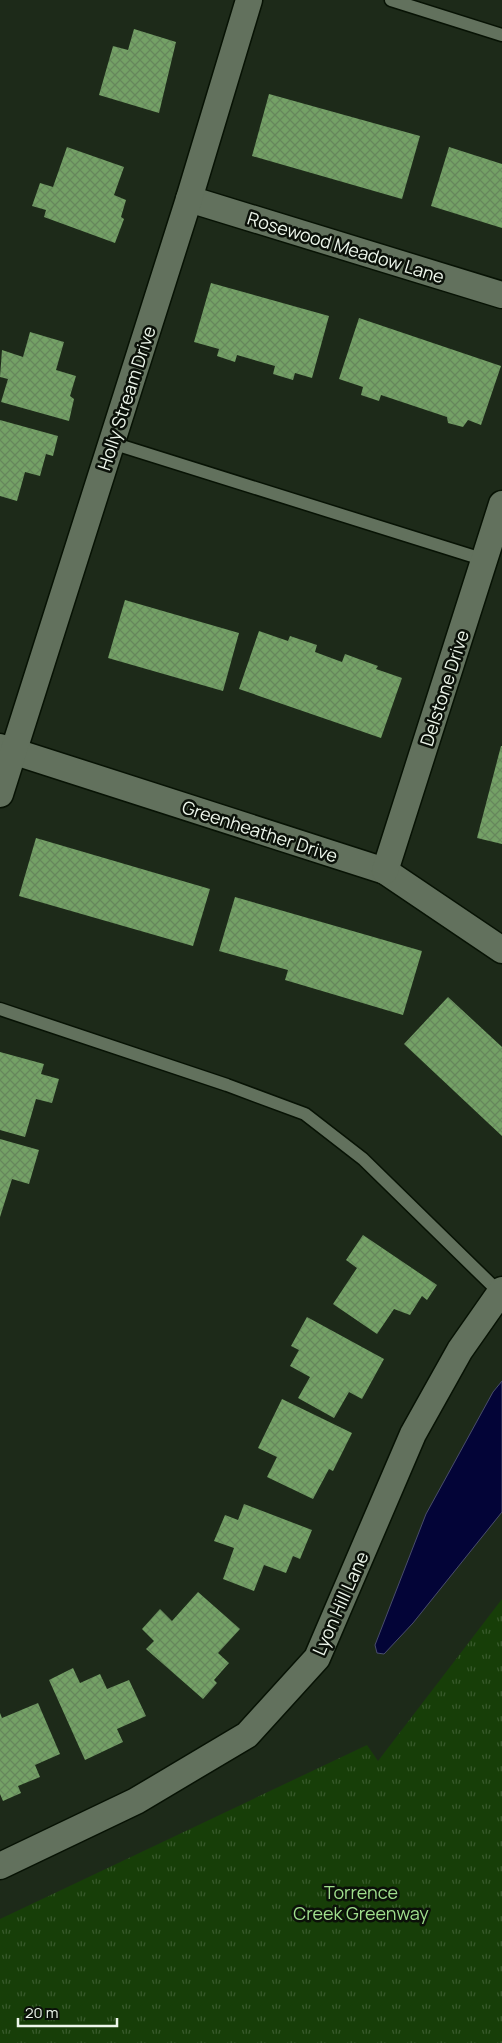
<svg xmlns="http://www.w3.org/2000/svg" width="502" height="2043" font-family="Manrope,sans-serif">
<defs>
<pattern id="park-tufts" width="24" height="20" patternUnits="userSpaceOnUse" patternTransform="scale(1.25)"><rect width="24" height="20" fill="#173e08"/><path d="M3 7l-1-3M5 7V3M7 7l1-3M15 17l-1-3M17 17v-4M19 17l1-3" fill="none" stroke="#395a2c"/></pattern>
<pattern id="building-cross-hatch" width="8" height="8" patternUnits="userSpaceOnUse" patternTransform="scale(1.25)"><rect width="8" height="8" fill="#74a166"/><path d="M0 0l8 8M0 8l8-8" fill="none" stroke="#66875c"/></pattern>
</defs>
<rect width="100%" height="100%" fill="#1d2a19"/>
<polygon fill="url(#park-tufts)" points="502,1599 502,2043 0,2043 0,1919 367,1745 378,1761"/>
<polygon fill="#030437" stroke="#494d6d" points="502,1381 502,1512 413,1623 384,1654 377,1653 375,1645 426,1514 493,1392"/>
<g fill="url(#building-cross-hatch)">
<polygon points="134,29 176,42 159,113 99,95 113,46 128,50"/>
<polygon points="269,94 420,136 402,199 252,156"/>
<polygon points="67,147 124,167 114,195 126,200 121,217 124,219 115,243 44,217 46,210 32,206 40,183 53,187"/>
<polygon points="449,147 502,164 502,228 431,206"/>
<polygon points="211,283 329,316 312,378 295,373 293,380 273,374 275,366 237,355 235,362 217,356 219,349 194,342"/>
<polygon points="359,318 501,366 481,425 468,420 463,427 448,423 447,417 381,395 379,401 361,395 363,387 339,379"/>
<polygon points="30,332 64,342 56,370 76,376 70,396 74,399 69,421 1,402 8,379 0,377 2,350 23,357"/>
<polygon points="0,420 58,436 53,456 46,454 40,476 25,472 17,501 0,496"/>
<polygon points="125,600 239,633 223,691 108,658"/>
<polygon points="259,631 288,641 290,636 317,645 315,652 342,662 345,654 378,666 376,669 402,678 381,738 239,689"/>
<polygon points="501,746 502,746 502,844 477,838"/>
<polygon points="36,838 210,889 193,946 19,896"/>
<polygon points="235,897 422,951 403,1015 285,980 288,970 219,951"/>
<polygon points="448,997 502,1047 502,1136 404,1044"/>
<polygon points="0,1052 44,1064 41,1074 59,1079 52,1103 36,1099 25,1137 0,1130"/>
<polygon points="0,1139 39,1150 29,1184 12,1179 0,1217"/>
<polygon points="363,1235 437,1285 427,1300 422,1296 410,1315 394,1309 377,1334 333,1304 357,1268 346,1260"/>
<polygon points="307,1317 384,1359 362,1399 349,1392 334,1418 298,1398 310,1377 290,1366 299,1350 291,1346"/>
<polygon points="282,1399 352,1433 333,1471 329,1469 313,1499 267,1477 277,1457 258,1448"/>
<polygon points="244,1504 312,1530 300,1559 293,1556 286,1573 264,1565 254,1591 223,1579 234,1548 214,1541 225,1515 238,1520"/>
<polygon points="198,1592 240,1629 218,1653 229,1663 214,1680 217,1683 203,1699 146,1649 154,1641 142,1629 160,1609 172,1621"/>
<polygon points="73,1668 80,1683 100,1674 107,1689 129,1680 146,1716 117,1729 123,1742 85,1760 49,1680"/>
<polygon points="38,1703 60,1754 35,1765 40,1777 18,1786 21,1793 3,1801 0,1794 0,1713 2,1718"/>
</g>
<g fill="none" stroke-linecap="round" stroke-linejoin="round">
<g stroke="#071204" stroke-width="15">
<g id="lane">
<polyline points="391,0 502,35"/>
<polyline points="112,443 485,560"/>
<polyline points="0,1009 227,1085 305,1114 363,1159 500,1293"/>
</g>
</g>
<g stroke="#071204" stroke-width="29">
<g id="street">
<polyline points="189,199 502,295"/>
<polyline points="0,747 385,871 502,950"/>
<polyline points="0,794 189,199 249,0"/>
<polyline points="385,871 502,504"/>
<polyline points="0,1866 136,1801 247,1735 317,1658 413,1434 460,1350 502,1290"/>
</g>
</g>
<use href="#lane" stroke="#62715d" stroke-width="12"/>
<use href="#street" stroke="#62715d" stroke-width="26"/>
</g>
<g text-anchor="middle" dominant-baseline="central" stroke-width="5" stroke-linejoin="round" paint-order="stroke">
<g font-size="18" fill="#edf6eb" stroke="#0b1109">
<text transform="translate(346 247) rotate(17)">Rosewood Meadow Lane</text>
<text transform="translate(126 398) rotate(-72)">Holly Stream Drive</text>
<text transform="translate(444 688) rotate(-72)">Delstone Drive</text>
<text transform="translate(260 831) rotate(18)">Greenheather Drive</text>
<text transform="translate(340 1603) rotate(-66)">Lyon Hill Lane</text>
</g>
<g font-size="18" fill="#a0df8d" stroke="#0b1109">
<text x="361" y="1892">Torrence<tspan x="361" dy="21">Creek Greenway</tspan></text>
</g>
</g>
<path d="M18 2018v8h99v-8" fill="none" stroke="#edf6eb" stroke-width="2.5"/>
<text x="25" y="2018" font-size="15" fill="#edf6eb" stroke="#0b1109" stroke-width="4" paint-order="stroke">20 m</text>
</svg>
